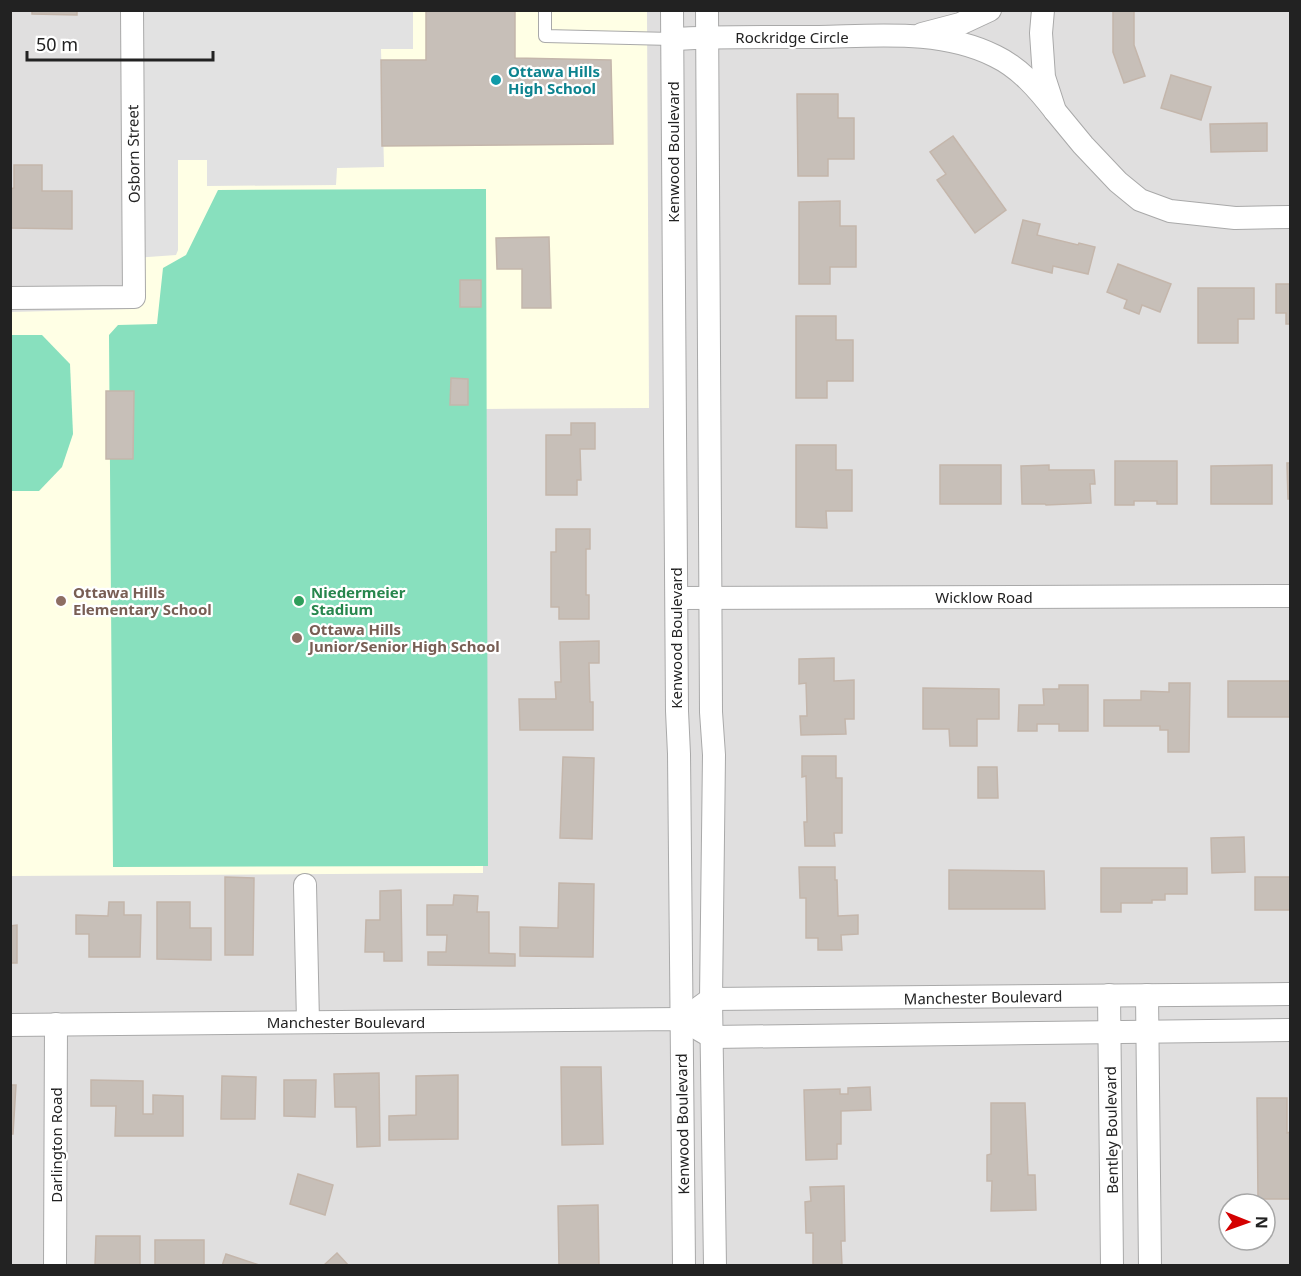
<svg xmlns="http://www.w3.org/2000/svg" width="1301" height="1276" font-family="'Noto Sans',sans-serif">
<rect width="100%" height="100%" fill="#f2efe9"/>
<path fill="#e0dfdf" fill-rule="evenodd" d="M10,11h1280v1254h-1279zM1229,1204h36v36h-36z"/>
<polygon fill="#ffffe5" points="140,11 647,11 649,408 483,409 483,873 11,876 10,312 130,309 136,296"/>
<g fill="#88e0be">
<polygon points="486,189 488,866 113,867 109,335 118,325 157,324 163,268 186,255 218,190"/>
<polygon points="11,335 42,335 70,364 73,434 62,467 39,491 11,491"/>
</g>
<polygon fill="#e2e2e2" points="132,11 413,11 413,49 381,49 384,167 337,168 336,185 207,186 207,160 178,160 178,250 176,255 134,258"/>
<g fill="#c7bfb8" stroke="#c4b6ab" stroke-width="1.5">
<polygon points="32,10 77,10 77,15 32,14"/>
<polygon points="426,10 515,10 515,58 611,60 613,144 382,146 381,60 426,60"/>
<polygon points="1113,10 1134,10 1134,45 1145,76 1124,83 1113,52"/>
<polygon points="1171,75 1211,87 1201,120 1161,108"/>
<polygon points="797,94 838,94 838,118 854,118 854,159 828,159 828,176 798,176"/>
<polygon points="1267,123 1267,151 1211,152 1210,124"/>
<polygon points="953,136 1006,210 975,233 937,180 946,174 930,152"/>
<polygon points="14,165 42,165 42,191 72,191 72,229 10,228 10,189 14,188"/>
<polygon points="840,201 840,226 856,226 856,267 830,267 830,284 799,284 799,202"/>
<polygon points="1023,220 1040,224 1037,235 1078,245 1079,243 1095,247 1088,274 1053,266 1052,273 1012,263"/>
<polygon points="549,237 551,308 522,308 522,269 497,269 496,238"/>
<polygon points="1118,264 1171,284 1160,312 1142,305 1139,314 1124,308 1127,300 1107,292"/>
<rect x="460" y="280" width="21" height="27"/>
<polygon points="1276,284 1290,284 1290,324 1286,324 1286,313 1276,313"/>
<polygon points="1198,288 1254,288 1254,319 1238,319 1238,343 1198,343"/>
<polygon points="796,316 836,316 836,340 853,340 853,381 827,381 827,398 796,398"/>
<polygon points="451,378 468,379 468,405 450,405"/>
<polygon points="106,391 134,391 133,459 106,459"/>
<polygon points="571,423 595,423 595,449 580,449 581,480 577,480 577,495 546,495 546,435 571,435"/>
<polygon points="796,445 836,445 836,470 852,470 852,511 826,511 827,528 796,527"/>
<polygon points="1115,461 1177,461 1177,504 1157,504 1157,501 1134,501 1134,505 1115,505"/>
<polygon points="1287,463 1290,463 1290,499 1288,499"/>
<rect x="940" y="465" width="61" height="39"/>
<polygon points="1049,465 1049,470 1094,470 1095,484 1090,484 1091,503 1046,505 1045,504 1022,504 1021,466"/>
<polygon points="1272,465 1272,504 1211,504 1211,466"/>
<polygon points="556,529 590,529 590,549 586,549 586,595 589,595 589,619 559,619 559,607 551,607 551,552 556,552"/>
<polygon points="599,641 599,663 589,663 590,702 593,702 593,730 520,730 519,699 556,699 555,682 561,682 560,642"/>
<polygon points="834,658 834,681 854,680 854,719 845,719 846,734 801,735 800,716 807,716 806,683 799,684 799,659"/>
<rect x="1228" y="681" width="62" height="36"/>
<polygon points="1169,683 1190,683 1189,752 1168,752 1168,730 1160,730 1160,726 1104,726 1104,700 1141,700 1141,691 1169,692"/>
<polygon points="1059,685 1088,685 1088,731 1059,731 1059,724 1037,724 1037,731 1018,731 1019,705 1044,705 1043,689 1059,689"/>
<polygon points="923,688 999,689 999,719 977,719 977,746 950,746 949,729 923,729"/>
<polygon points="802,756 836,756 836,778 842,778 842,833 834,833 835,846 805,846 804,822 807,822 806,776 802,777"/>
<polygon points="563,757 594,758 592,839 560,838"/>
<polygon points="978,767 997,767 998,798 978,798"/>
<polygon points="1244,837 1245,872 1212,873 1211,838"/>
<polygon points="799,867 835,867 835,880 837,880 838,916 858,915 858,934 841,935 842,950 818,950 818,938 806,938 806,898 800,898"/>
<polygon points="1101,868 1187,868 1187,894 1165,894 1165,900 1152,900 1152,903 1121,903 1121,912 1101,912"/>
<polygon points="949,870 1044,871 1045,909 949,909"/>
<polygon points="225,877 254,878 253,955 225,955"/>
<rect x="1255" y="877" width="35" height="33"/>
<polygon points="559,883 594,884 593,957 520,956 520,927 558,928"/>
<polygon points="401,890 402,961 384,961 384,952 365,952 366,920 380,920 380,891"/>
<polygon points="454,895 478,896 477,912 489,912 489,953 515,954 515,966 428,965 428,952 446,952 447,935 427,935 427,905 453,905"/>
<polygon points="109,902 124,902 124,915 141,915 140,957 89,957 89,934 76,934 76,915 108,916"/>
<polygon points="157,902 190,902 190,928 211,928 211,960 157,959"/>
<polygon points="17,925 17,963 10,963 10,926"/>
<polygon points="561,1067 601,1067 603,1144 562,1145"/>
<polygon points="379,1073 380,1146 357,1147 356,1107 335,1107 334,1074"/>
<polygon points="458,1075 458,1139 389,1140 389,1116 416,1115 416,1076"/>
<polygon points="222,1076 256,1077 255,1119 221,1119"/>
<polygon points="91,1080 143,1081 143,1114 153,1114 153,1095 183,1096 183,1136 115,1136 116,1106 91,1106"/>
<polygon points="284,1080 316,1080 315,1117 284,1116"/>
<polygon points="10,1085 16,1085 13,1134 10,1134"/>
<polygon points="870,1087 871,1110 841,1111 841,1144 837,1144 837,1159 806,1160 804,1090 840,1089 840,1094 848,1094 848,1088"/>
<polygon points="1257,1098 1287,1098 1287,1133 1290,1132 1290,1199 1258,1199"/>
<polygon points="991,1103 1025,1103 1028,1175 1035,1175 1036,1210 991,1211 992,1181 987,1181 987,1155 991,1154"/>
<polygon points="298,1174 333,1185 325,1215 290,1204"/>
<polygon points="844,1186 845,1241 841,1241 842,1266 813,1266 813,1233 806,1233 805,1202 811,1201 810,1187"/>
<polygon points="598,1205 599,1266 559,1266 558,1206"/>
<polygon points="96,1236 140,1236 140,1266 95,1266"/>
<rect x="155" y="1240" width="49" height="26"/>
<polygon points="337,1253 349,1266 323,1266"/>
<polygon points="226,1254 262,1266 222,1266"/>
</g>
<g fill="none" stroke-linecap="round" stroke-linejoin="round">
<g stroke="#a9a9a9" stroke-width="14">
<polyline id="lane" points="545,10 545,36 672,39"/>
</g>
<g stroke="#a9a9a9" stroke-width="24">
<g id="street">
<polyline points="672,10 677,711 679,754 684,1266"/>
<polyline points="707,10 710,524 711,712 714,755 711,999 715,1266"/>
<polyline points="1043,10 1041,33 1044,77 1055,111 1083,145 1118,182 1140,200 1170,211 1235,218 1290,217"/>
<polyline points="922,34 960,24 990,10"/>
<path d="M672,39c49,-3 98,-2 147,-2 58,-1 122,-8 176,19 25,12 43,33 60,55"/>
<polyline points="10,298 134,297 132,10"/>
<polyline points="677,598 1290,596"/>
<polyline points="305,885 308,1022"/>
<polyline points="1109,995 1112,1266"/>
<polyline points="1147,995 1150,1266"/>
<polyline points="700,1007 711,999 1290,994"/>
<polyline points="10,1025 681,1019 712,1037 1290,1030"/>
<polyline points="55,1266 56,1024"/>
</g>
</g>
<use href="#lane" stroke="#fff" stroke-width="12"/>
<use href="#street" stroke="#fff" stroke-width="22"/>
</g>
<circle fill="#0f9aa8" stroke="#fff" stroke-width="2" cx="496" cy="80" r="6"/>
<g fill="#8d6e63" stroke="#fff" stroke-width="2">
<circle cx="61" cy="601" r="6"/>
<circle cx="297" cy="638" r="6"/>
</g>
<circle fill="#2e9e5b" stroke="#fff" stroke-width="2" cx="299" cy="601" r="6"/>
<g text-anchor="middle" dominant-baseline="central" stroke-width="4.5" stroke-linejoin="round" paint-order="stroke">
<g font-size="15" fill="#222" stroke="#fff">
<text x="792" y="37">Rockridge Circle</text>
<text transform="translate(673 152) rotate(-90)">Kenwood Boulevard</text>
<text transform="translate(133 154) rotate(-91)">Osborn Street</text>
<text x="984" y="597">Wicklow Road</text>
<text transform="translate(676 638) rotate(-90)">Kenwood Boulevard</text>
<text transform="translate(983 997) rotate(-1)">Manchester Boulevard</text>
<text x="346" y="1022">Manchester Boulevard</text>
<text transform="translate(682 1124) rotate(-91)">Kenwood Boulevard</text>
<text transform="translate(1111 1130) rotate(-91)">Bentley Boulevard</text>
<text transform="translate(56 1145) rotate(-90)">Darlington Road</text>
</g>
<g font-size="15" font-weight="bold" fill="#0d838f" stroke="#fff" text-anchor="start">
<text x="508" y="71">Ottawa Hills<tspan x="508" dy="17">High School</tspan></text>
</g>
<g font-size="15" font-weight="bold" fill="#785e54" stroke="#fff" text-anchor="start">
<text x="73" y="592">Ottawa Hills<tspan x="73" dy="17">Elementary School</tspan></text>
<text x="309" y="629">Ottawa Hills<tspan x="309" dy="17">Junior/Senior High School</tspan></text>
</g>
<g font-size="15" font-weight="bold" fill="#27864d" stroke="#fff" text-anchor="start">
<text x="311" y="592">Niedermeier<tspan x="311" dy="17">Stadium</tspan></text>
</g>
</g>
<rect width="1301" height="1276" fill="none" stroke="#222222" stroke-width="24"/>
<g transform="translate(1247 1222) rotate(91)"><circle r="28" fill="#ffffff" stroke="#a7a7a7" stroke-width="1.5"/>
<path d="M0-4.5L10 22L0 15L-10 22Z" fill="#d40000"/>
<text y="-9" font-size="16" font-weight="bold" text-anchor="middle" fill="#222222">N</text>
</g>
<path d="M27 51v9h186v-9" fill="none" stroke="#222222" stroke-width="3"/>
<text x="36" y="51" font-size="18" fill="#222222" stroke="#ffffff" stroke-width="4.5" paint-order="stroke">50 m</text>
</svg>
